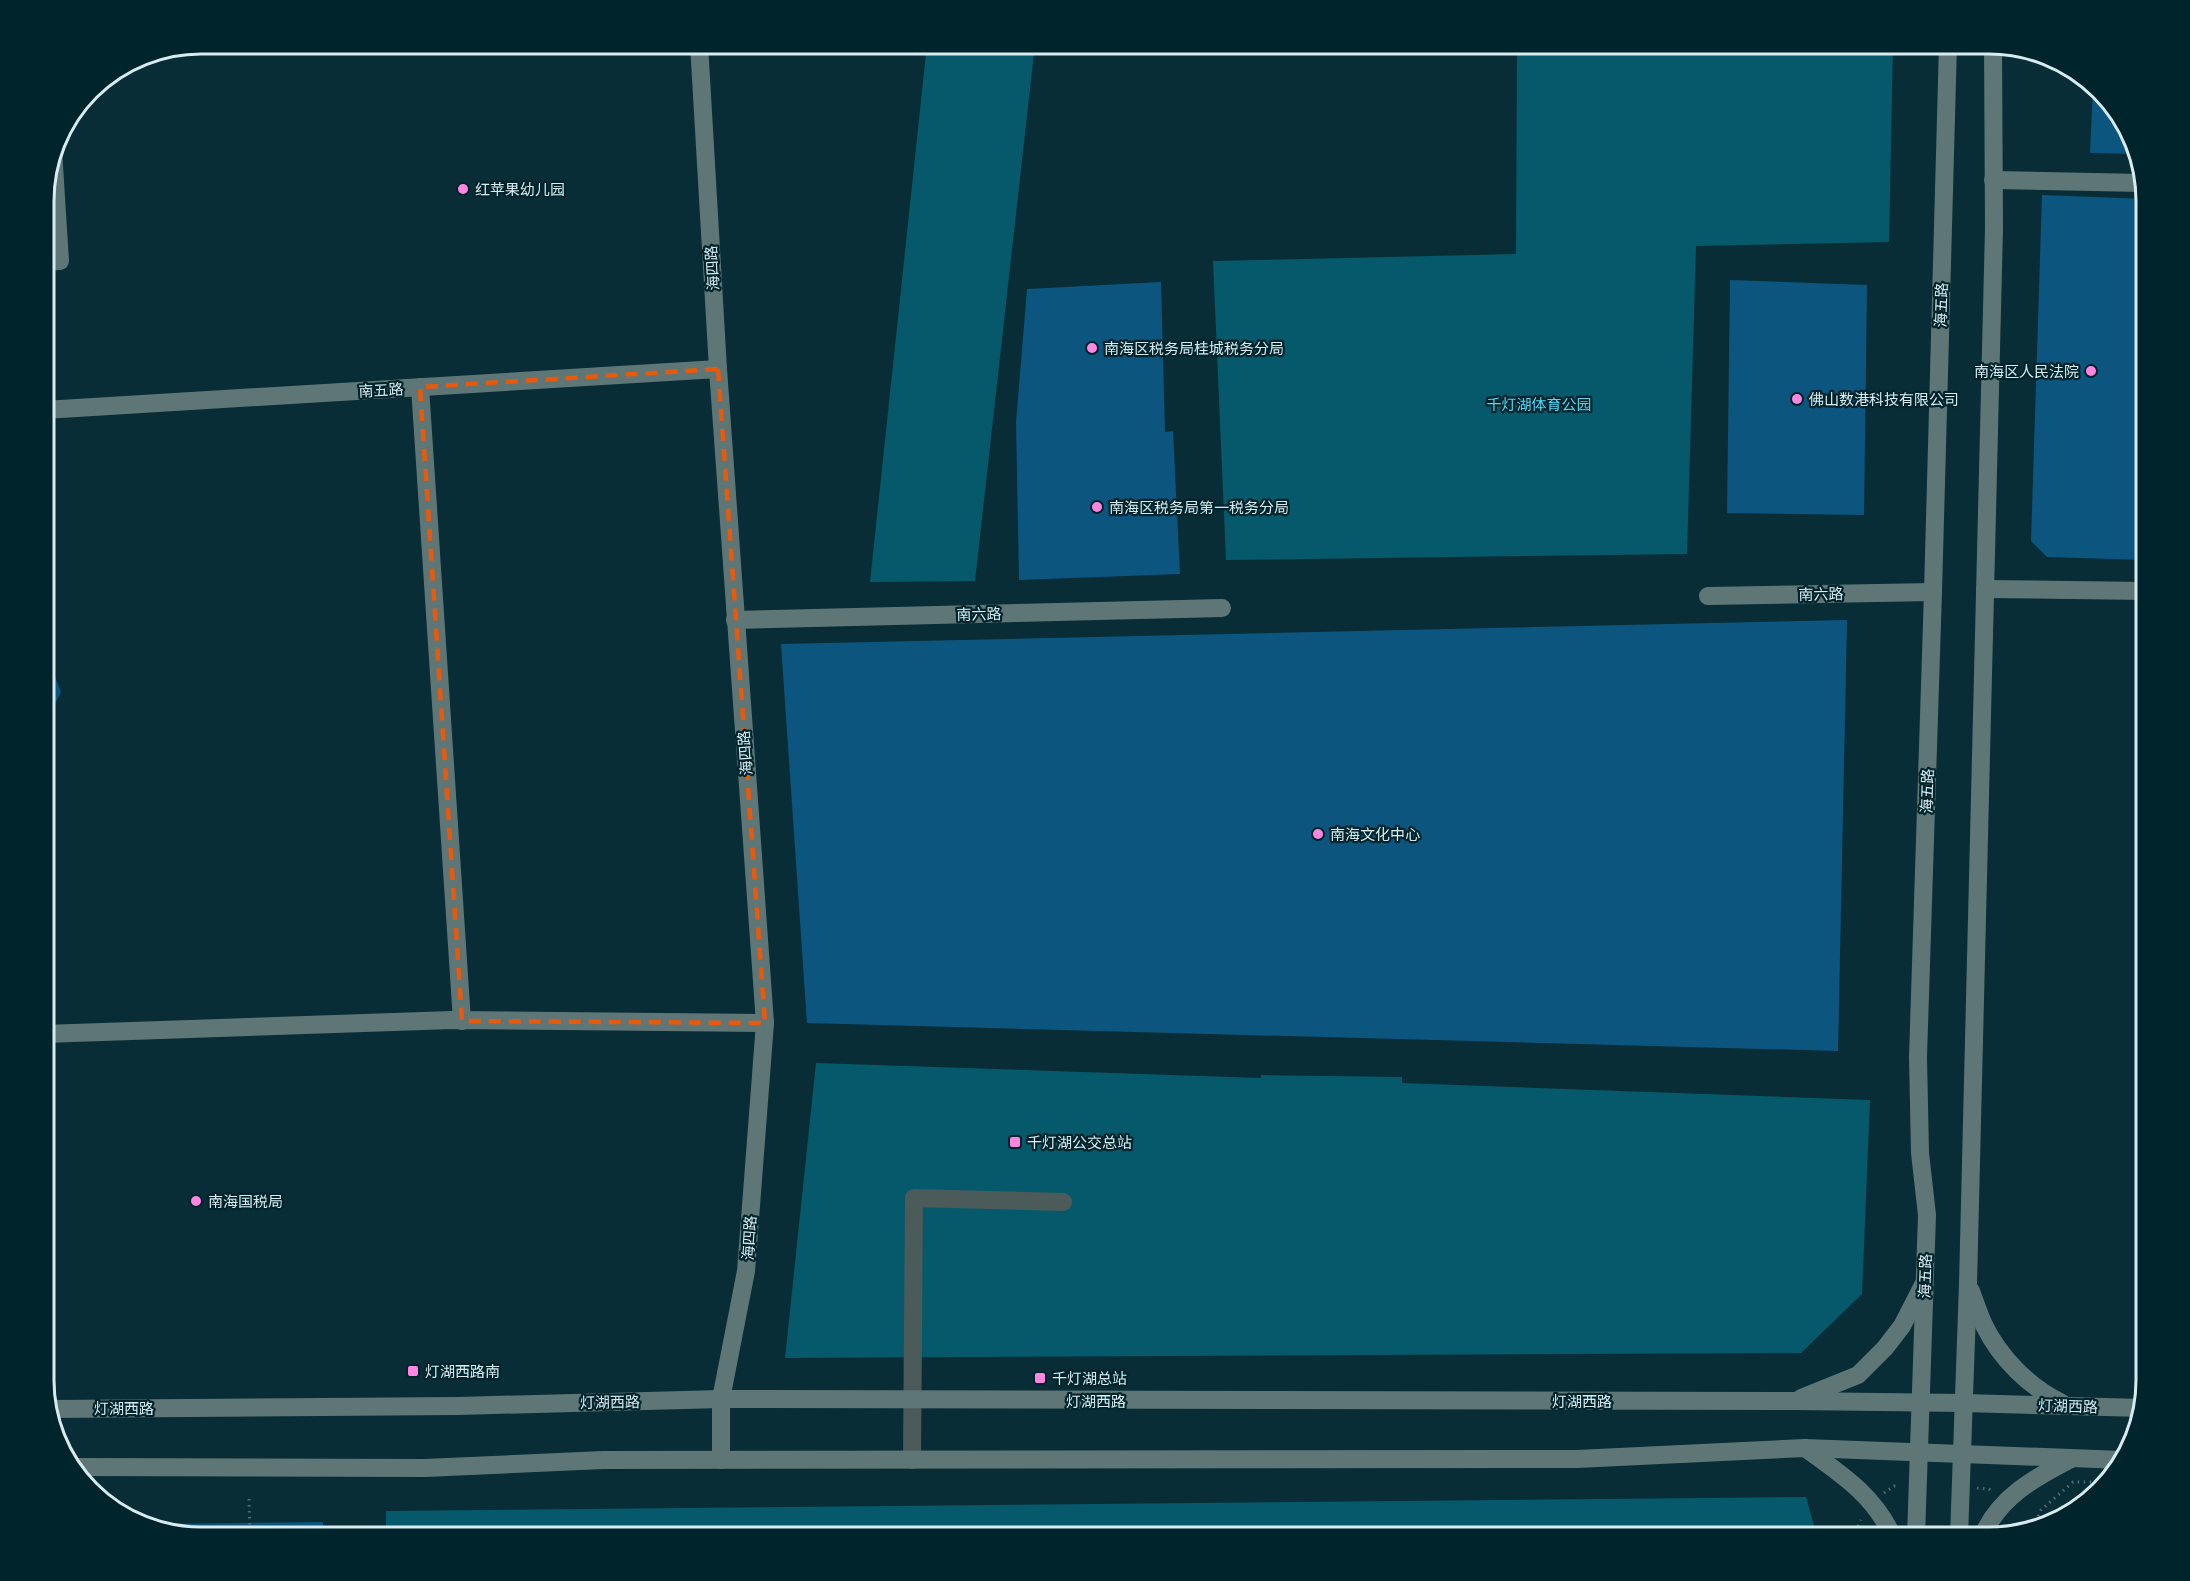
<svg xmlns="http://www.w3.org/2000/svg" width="2190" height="1581" font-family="'Titillium Web','Noto Sans SC',sans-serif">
<rect width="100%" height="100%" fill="#082d36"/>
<g fill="#06596a">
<polygon points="927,44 1035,44 975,581 870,582"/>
<polygon points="1517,44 1893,44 1889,242 1696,246 1687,554 1226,560 1213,261 1516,254"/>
<polygon points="816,1063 1261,1078 1261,1075 1402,1077 1402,1083 1870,1100 1862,1294 1801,1353 785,1358"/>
<polygon points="1806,1497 1815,1529 1821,1537 386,1537 386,1511"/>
</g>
<g fill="#0c557f">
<polygon points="2093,86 2130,131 2136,154 2090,153"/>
<polygon points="2042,195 2146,199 2146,560 2047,557 2031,541"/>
<polygon points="1730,280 1867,285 1864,515 1727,513"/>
<polygon points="1161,282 1165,432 1173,431 1180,574 1019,580 1016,422 1027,289"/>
<polygon points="1847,620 1838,1051 807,1023 781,644"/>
<polygon points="44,649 61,692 44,726"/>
<polygon points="323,1522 323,1538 201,1538 164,1531 165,1524"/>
</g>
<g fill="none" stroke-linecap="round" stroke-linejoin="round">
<g stroke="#516f77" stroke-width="3" stroke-dasharray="1.5 4.5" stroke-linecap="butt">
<polyline points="1977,1488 1989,1489 1991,1491"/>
<polyline points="1884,1493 1894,1486 1899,1486"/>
<polyline points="249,1499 250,1537"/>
<polyline points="2033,1527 2041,1510 2073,1482 2106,1482"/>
<polyline points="1853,1537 1861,1520"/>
</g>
<polyline stroke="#4b5b5a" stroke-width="18" points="912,1460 914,1198 1063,1202"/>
<g stroke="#5e7776" stroke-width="18">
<polyline points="699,44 718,369 765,1023 746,1271 721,1399 721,1460"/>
<polyline points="1993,180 2142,183"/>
<polyline points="44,262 60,261 53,150"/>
<polyline points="420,387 462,1021"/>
<polyline points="44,410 718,369"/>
<polyline points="1985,589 2146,591"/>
<polyline points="1708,596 1933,592"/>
<polyline points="735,620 1222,608"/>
<polyline points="44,1034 452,1020 765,1023"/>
<path d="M1971,1291c4,11 8,23 13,34 16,33 45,62 78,78"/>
<polyline points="1801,1398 1858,1375 1885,1348 1902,1326 1923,1285"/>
<polyline points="50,1409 458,1406 721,1399 1794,1401 1964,1403 2142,1408"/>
<path d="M1805,1448c36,26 69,47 88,89"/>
<polyline points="73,1467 425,1468 603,1460 1577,1459 1805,1448 2122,1460"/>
<polyline points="1916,1537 1927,1215 1920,1153 1918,1057 1933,592 1948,44"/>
<polyline points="1959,1537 1968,1284 1994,228 1993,44"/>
<path d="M1982,1537c17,-40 52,-59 89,-78"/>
</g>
</g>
<path fill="none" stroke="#e8590c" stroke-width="4.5" stroke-dasharray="12 8" stroke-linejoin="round" d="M718,369l47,654 -303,-2 -42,-634z"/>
<g fill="#fe86e0" stroke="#00242c" stroke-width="2">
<circle cx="463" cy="189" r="6"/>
<circle cx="1092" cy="348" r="6"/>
<circle cx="2091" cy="371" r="6"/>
<circle cx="1797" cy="399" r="6"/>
<circle cx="1097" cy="507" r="6"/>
<circle cx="1318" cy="834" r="6"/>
<rect x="1009" y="1136" width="12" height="12" rx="3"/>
<circle cx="196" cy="1201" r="6"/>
<rect x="407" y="1365" width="12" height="12" rx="3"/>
<rect x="1034" y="1372" width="12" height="12" rx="3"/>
</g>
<g text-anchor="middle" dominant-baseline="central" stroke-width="4.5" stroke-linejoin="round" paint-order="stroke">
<g font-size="15" fill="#d8ebf1" stroke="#00242c" text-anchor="start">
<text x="475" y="189">红苹果幼儿园</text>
<text x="1104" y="348">南海区税务局桂城税务分局</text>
<text x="2079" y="371" text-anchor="end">南海区人民法院</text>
<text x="1809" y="399">佛山数港科技有限公司</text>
<text x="1109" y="507">南海区税务局第一税务分局</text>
<text x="1330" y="834">南海文化中心</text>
<text x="1027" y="1142">千灯湖公交总站</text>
<text x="208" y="1201">南海国税局</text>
<text x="425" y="1371">灯湖西路南</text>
<text x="1052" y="1378">千灯湖总站</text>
</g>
<g font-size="15" fill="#d8ebf1" stroke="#00242c">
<text transform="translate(712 268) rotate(-93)">海四路</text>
<text transform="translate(1941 305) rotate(-88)">海五路</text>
<text transform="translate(381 390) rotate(-3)">南五路</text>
<text transform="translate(1821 594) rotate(-1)">南六路</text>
<text transform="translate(979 614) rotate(-1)">南六路</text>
<text transform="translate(745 753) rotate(-94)">海四路</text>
<text transform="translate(1927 791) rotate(-88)">海五路</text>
<text transform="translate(749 1238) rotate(-86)">海四路</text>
<text transform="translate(1925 1276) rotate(-88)">海五路</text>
<text x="1096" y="1401">灯湖西路</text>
<text x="1582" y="1401">灯湖西路</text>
<text transform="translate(610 1402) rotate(-1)">灯湖西路</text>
<text transform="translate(2068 1406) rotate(2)">灯湖西路</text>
<text x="124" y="1408">灯湖西路</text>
</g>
<g font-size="15" fill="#56d6f6" stroke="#00242c">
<text x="1539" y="404">千灯湖体育公园</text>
</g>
</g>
<path d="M0 0H2190V1581H0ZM201 54H1989A147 147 0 0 1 2136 201V1380A147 147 0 0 1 1989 1527H201A147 147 0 0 1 54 1380V201A147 147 0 0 1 201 54Z" fill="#00242c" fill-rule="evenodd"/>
<path fill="none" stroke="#d8ebf1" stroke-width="3" d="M201 54H1989A147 147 0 0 1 2136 201V1380A147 147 0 0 1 1989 1527H201A147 147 0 0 1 54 1380V201A147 147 0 0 1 201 54Z"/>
</svg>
